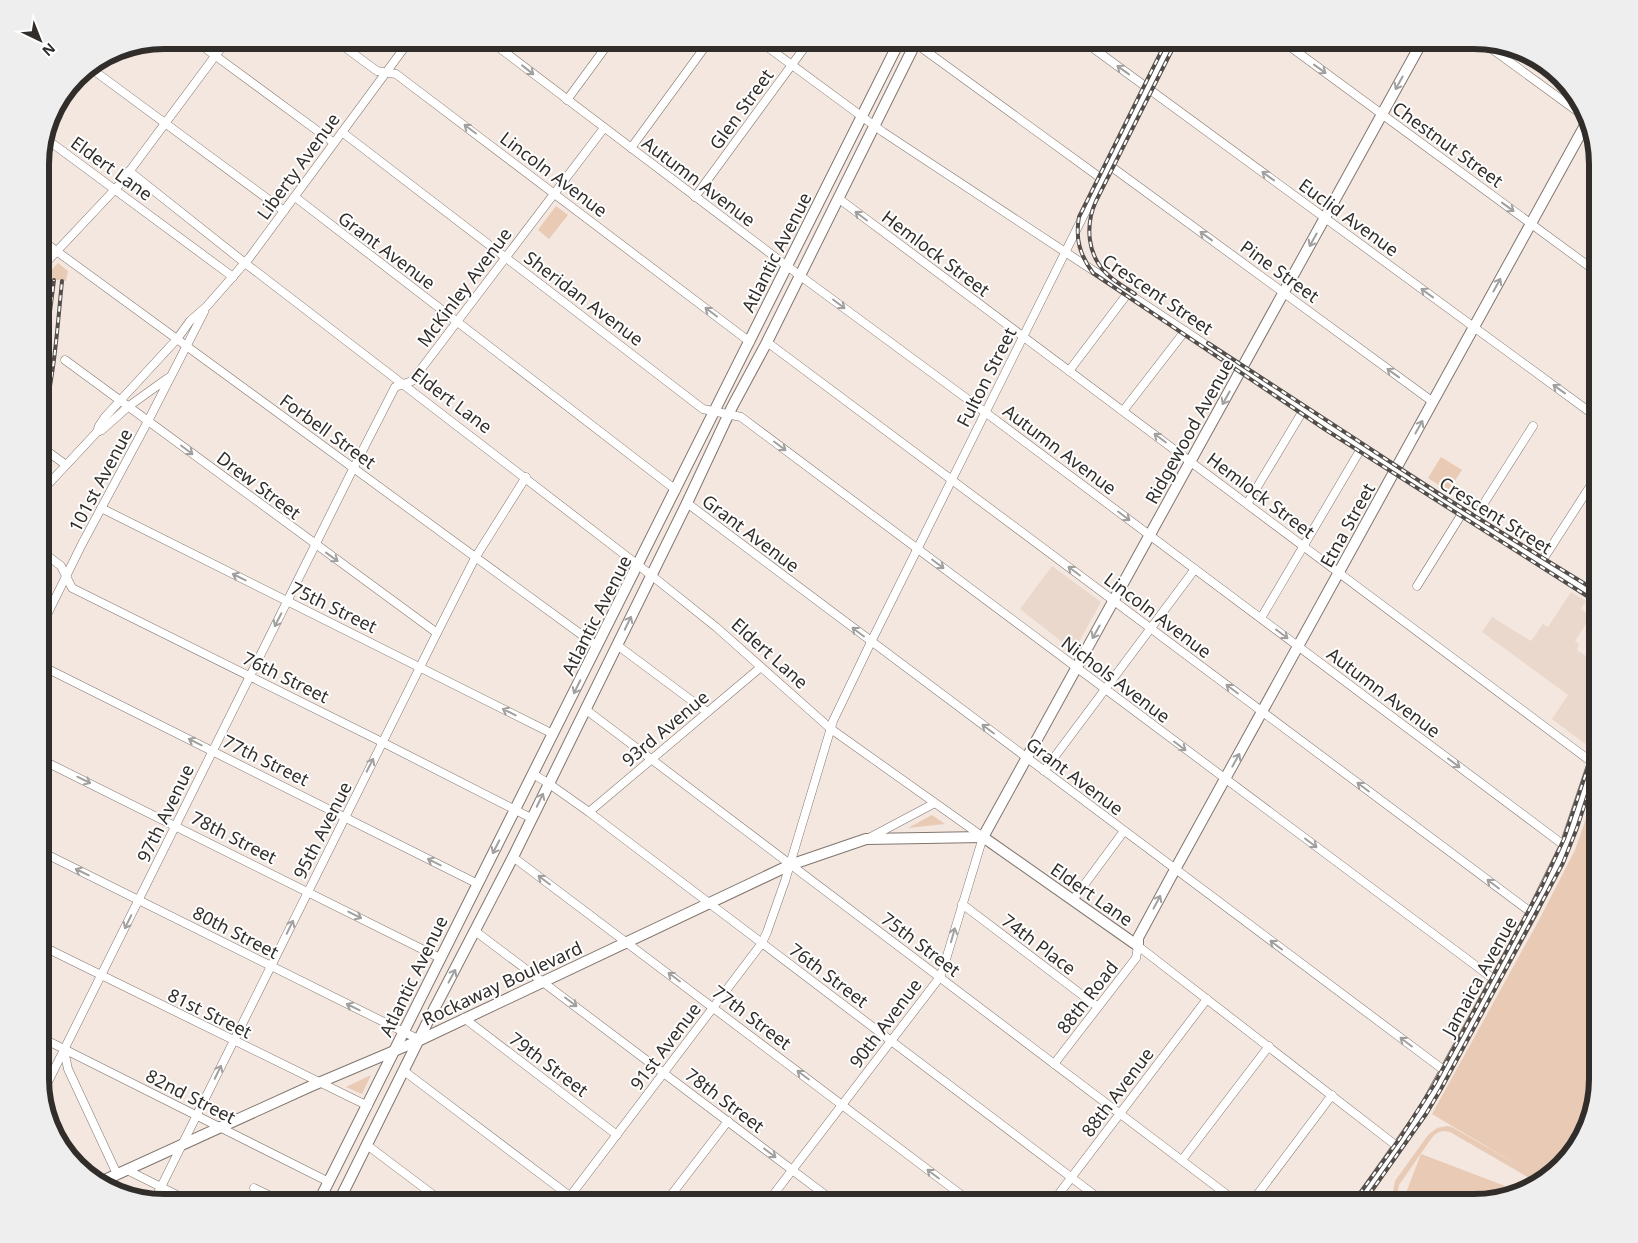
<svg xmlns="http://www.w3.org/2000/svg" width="1638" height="1243" font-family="'Noto Sans',sans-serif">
<rect width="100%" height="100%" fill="#f3e7df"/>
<g fill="#ebd8cc">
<polygon points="1052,566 1101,602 1074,651 1020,609"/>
<polygon points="1571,592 1586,601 1581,609 1591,616 1575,641 1579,644 1577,650 1598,664 1598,704 1585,744 1552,719 1568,695 1482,632 1492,617 1531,641 1543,624 1548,627"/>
</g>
<g fill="#e9cab5">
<polygon points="556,206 568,215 549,239 538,230"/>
<polygon points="58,263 68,271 66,281 48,279 45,277"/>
<polygon points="1441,457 1462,470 1448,491 1428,478"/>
<path d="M1598,784v296l-7,40 -19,35 -30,24 -5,-3 4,4 -3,3 -88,-51c-8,-2 -14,0 -19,7l-32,46 -2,11 3,7h-5l-2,-11 2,-11 33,-46 9,-7 10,-2 5,1 79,46 -99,-59 107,-194 36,-70z"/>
<polygon points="932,815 945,824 908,828"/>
<polygon points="371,1075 362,1094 346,1087"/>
<polygon points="1421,1154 1521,1192 1475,1203 1402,1203"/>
</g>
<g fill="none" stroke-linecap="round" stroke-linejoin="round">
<g stroke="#81766f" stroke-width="9">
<g id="minor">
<polyline points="194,40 334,143"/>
<polyline points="335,40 377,71 396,74 750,342"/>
<polyline points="489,40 787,266 985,412 1565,846"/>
<polyline points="758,40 883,132 1390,466 1598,596"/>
<polyline points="1082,40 1598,418"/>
<polyline points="1281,40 1598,273"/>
<polyline points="1481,41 1588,119"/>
<polyline points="915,43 1102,179"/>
<polyline points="503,50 510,40"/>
<polyline points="89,67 284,211"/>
<polyline points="567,100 611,40"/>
<polyline points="342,132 703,409 741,417 1495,980"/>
<polyline points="45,138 233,277"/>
<polyline points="631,148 710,40"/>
<polyline points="1109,165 1433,402"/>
<polyline points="129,171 245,263 651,575 716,627 831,729 983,837 943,969 940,977 767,1203"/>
<polyline points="295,197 676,490"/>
<polyline points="695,197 810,40"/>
<polyline points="838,198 1593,763"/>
<polyline points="40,239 597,646"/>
<polyline points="40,269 120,184 227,40"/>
<polyline points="767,342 1532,913"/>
<polyline points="65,360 437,633"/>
<polyline points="1069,371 1128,293"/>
<polyline points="1123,411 1185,331"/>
<polyline points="97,432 99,426 105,417 177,339 190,321 207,306 250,257 410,40"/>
<polyline points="40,446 66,465"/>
<polyline points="40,493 97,432 102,430 129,406 168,378"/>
<polyline points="687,503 1445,1071"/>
<polyline points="1247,504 1304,409"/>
<polyline points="101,508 553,734"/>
<polyline points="1474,519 1533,426"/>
<polyline points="40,550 61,566 72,588 382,742 531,818"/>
<polyline points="1542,561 1589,488"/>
<polyline points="1417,586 1463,512"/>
<polyline points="1261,618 1362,447"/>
<polyline points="40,629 82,544 148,421 204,312"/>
<polyline points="617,645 707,712"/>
<polyline points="40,665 478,884"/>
<polyline points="585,709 1238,1203"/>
<polyline points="40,759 440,958"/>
<polyline points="1044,771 1195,569"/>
<polyline points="533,774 548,783 589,812 1105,1203"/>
<polyline points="589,812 761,667"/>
<polyline points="869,838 933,804"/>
<polyline points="40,851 420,1040"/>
<polyline points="513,857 972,1203"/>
<polyline points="1073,900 1124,831"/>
<polyline points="962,904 1098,1007"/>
<polyline points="475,931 836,1203"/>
<polyline points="40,945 368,1106"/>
<polyline points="464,1018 617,1135"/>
<polyline points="40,1037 329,1182"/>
<polyline points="64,1050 68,1069 117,1174"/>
<polyline points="1054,1064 1136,958 1138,946 1398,1147"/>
<polyline points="404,1071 579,1203"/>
<polyline points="42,1094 350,475 395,387 412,381 604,128"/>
<polyline points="367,1145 444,1203"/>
<polyline points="1182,1160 1269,1046"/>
<polyline points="127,1170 193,1203"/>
<polyline points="254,1188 285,1203"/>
<polyline points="154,1201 437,633 475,558 526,477"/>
<polyline points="565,1203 762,943 767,932 785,881 833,721 871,642 1171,40"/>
<polyline points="665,1203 728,1121"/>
<polyline points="1052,1203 1207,999"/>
<polyline points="1251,1203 1332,1095"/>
</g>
</g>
<g stroke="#81766f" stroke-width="12">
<g id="major">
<polyline points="983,837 1423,40"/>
<polyline points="983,837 1138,946"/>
<polyline points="1138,946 1138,938 1172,875 1588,120"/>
<polyline points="98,1183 309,1087 420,1040 790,865 866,839 983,837"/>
<polyline points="318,1203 900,40"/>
<polyline points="338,1203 429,1019 513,857 687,503 732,407 767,342 917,40"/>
<polyline points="1358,1203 1423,1111 1532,913 1565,846 1598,748"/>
</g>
</g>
<use href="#minor" stroke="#fff" stroke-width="8"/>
<use href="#major" stroke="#fff" stroke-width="10"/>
<g stroke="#534e4a" stroke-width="4">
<g id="rail">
<path d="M1167,40l-88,177c-4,22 1,38 14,56l233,157 272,173"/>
<path d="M1135,294c-9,-6 -20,-12 -28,-20 -20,-19 -22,-49 -11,-73l81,-161"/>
<polyline points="1208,343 1444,497 1598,592"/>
<polyline points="40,390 54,280"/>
<path d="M40,431c14,-49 17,-100 22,-150"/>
<polyline points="1353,1203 1400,1138 1434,1085 1542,886 1564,839 1598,737"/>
<polyline points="1363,1203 1426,1114 1441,1089 1563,863 1577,828 1598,763"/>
</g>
</g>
<use href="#rail" stroke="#fff" stroke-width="2" stroke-dasharray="5.5" stroke-linecap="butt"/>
</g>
<defs><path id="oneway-shaft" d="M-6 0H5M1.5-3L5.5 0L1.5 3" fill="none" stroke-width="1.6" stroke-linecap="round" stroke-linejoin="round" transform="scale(1.25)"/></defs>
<g stroke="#a2a09f">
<use href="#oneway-shaft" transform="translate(1320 69) rotate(36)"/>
<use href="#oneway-shaft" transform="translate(528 70) rotate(38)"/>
<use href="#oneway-shaft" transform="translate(1123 70) rotate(-144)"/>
<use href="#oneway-shaft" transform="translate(1399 83) rotate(119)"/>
<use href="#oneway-shaft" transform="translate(470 129) rotate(-143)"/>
<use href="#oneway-shaft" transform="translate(1268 176) rotate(-144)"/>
<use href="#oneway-shaft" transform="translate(1508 207) rotate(36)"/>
<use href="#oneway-shaft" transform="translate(861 216) rotate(-143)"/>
<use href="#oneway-shaft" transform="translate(1206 236) rotate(-144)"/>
<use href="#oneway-shaft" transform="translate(1313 240) rotate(119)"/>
<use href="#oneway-shaft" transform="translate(1497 285) rotate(-61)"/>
<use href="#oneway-shaft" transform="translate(1427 293) rotate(-144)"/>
<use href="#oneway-shaft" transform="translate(839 304) rotate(37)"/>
<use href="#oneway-shaft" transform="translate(711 312) rotate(-143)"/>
<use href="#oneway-shaft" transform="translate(1393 373) rotate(-144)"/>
<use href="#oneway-shaft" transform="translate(1559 389) rotate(-144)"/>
<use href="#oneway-shaft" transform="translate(1226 398) rotate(119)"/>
<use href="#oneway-shaft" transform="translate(1419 427) rotate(-61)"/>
<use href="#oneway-shaft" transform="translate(1160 438) rotate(-143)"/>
<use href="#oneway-shaft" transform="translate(780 446) rotate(37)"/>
<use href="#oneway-shaft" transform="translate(187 450) rotate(37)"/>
<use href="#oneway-shaft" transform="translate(1124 516) rotate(37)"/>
<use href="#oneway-shaft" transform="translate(332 557) rotate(36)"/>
<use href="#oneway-shaft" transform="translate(938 564) rotate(37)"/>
<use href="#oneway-shaft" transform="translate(1074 571) rotate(-143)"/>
<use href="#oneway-shaft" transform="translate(239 577) rotate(-154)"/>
<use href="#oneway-shaft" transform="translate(278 620) rotate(117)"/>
<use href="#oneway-shaft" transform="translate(628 623) rotate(-64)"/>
<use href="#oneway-shaft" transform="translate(858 632) rotate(-143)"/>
<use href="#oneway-shaft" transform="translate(1096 632) rotate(119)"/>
<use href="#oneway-shaft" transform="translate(1282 634) rotate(37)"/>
<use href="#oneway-shaft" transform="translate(577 687) rotate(116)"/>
<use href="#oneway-shaft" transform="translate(1232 689) rotate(-143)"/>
<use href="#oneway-shaft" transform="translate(509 712) rotate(-153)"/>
<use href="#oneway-shaft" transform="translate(988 729) rotate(-143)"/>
<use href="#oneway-shaft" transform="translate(195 742) rotate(-154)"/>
<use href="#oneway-shaft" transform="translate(1180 746) rotate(37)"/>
<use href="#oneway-shaft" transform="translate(1236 760) rotate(-61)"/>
<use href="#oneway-shaft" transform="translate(1454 763) rotate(37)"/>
<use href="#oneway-shaft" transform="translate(370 765) rotate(-63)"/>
<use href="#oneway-shaft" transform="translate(84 780) rotate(26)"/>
<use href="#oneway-shaft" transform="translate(1363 787) rotate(-143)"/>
<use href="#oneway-shaft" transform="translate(540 800) rotate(-64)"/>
<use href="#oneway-shaft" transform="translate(1311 843) rotate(37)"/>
<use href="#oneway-shaft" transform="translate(496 847) rotate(117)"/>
<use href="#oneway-shaft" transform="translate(434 862) rotate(-153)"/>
<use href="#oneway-shaft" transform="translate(82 872) rotate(-154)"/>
<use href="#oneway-shaft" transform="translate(544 880) rotate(-143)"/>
<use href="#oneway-shaft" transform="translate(1493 884) rotate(-143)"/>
<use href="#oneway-shaft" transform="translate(1157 902) rotate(-62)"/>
<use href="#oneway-shaft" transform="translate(355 915) rotate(27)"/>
<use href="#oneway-shaft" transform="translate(128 922) rotate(116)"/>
<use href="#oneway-shaft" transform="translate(290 927) rotate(-64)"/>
<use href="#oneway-shaft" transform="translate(953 935) rotate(-74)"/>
<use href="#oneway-shaft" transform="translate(1276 945) rotate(-143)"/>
<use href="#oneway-shaft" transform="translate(452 976) rotate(-62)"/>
<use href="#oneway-shaft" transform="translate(674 977) rotate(-143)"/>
<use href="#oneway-shaft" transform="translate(571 1002) rotate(37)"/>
<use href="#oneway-shaft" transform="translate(353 1007) rotate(-154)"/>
<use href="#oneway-shaft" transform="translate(1406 1042) rotate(-143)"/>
<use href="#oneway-shaft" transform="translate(218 1072) rotate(-64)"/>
<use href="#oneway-shaft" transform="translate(803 1075) rotate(-143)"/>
<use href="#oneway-shaft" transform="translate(770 1153) rotate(37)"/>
<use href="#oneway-shaft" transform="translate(933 1174) rotate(-143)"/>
</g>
<g text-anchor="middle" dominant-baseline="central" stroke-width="4" stroke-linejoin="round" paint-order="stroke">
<g font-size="18" fill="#312d2a" stroke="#fff">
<text transform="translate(741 109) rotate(-54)">Glen Street</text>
<text transform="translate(1448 144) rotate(36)">Chestnut Street</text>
<text transform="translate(298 166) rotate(-54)">Liberty Avenue</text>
<text transform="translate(112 168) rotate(36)">Eldert Lane</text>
<text transform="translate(554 174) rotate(37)">Lincoln Avenue</text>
<text transform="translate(699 181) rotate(37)">Autumn Avenue</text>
<text transform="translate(1349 217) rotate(36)">Euclid Avenue</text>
<text transform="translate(387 250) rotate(37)">Grant Avenue</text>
<text transform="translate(776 252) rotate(-63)">Atlantic Avenue</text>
<text transform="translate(936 253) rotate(37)">Hemlock Street</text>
<text transform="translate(1280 271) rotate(36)">Pine Street</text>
<text transform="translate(464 287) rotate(-53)">McKinley Avenue</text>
<text transform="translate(1158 294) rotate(34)">Crescent Street</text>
<text transform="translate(584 298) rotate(37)">Sheridan Avenue</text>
<text transform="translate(986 377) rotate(-63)">Fulton Street</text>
<text transform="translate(452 400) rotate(37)">Eldert Lane</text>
<text transform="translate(328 431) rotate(36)">Forbell Street</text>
<text transform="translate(1189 431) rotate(-61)">Ridgewood Avenue</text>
<text transform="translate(1060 449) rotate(37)">Autumn Avenue</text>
<text transform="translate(100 480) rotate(-62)">101st Avenue</text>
<text transform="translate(259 485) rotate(37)">Drew Street</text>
<text transform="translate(1261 495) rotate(37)">Hemlock Street</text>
<text transform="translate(1496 515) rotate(32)">Crescent Street</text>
<text transform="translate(1347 525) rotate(-61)">Etna Street</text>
<text transform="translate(751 533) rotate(37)">Grant Avenue</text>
<text transform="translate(334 607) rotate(26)">75th Street</text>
<text transform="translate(596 615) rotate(-63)">Atlantic Avenue</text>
<text transform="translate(1158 615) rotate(37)">Lincoln Avenue</text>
<text transform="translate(770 653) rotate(42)">Eldert Lane</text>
<text transform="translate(286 677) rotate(26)">76th Street</text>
<text transform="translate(1116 679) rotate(37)">Nichols Avenue</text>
<text transform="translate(1384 692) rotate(37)">Autumn Avenue</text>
<text transform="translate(665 728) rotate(-40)">93rd Avenue</text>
<text transform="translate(266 760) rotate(26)">77th Street</text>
<text transform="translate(1075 776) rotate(37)">Grant Avenue</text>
<text transform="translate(165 813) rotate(-64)">97th Avenue</text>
<text transform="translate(322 830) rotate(-63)">95th Avenue</text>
<text transform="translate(234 837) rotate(27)">78th Street</text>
<text transform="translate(1092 894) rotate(35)">Eldert Lane</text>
<text transform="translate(236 932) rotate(27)">80th Street</text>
<text transform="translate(921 944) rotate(37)">75th Street</text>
<text transform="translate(1039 944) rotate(37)">74th Place</text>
<text transform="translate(829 975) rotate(37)">76th Street</text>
<text transform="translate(413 976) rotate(-64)">Atlantic Avenue</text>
<text transform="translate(1479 976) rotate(-61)">Jamaica Avenue</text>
<text transform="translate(502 983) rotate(-25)">Rockaway Boulevard</text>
<text transform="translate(1087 997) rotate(-52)">88th Road</text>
<text transform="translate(210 1013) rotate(26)">81st Street</text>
<text transform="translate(752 1017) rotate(37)">77th Street</text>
<text transform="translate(885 1023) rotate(-53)">90th Avenue</text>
<text transform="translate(665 1046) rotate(-53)">91st Avenue</text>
<text transform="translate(549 1064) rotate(37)">79th Street</text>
<text transform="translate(1117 1092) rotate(-53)">88th Avenue</text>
<text transform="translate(191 1096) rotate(27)">82nd Street</text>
<text transform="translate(725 1100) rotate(37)">78th Street</text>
</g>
</g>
<path d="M0 0H1638V1243H0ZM164 49H1474A115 115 0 0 1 1589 164V1079A115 115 0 0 1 1474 1194H164A115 115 0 0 1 49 1079V164A115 115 0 0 1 164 49Z" fill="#efeeee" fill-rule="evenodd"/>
<path fill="none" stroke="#312d2a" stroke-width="6" d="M164 49H1474A115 115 0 0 1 1589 164V1079A115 115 0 0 1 1474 1194H164A115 115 0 0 1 49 1079V164A115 115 0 0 1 164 49Z"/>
<g transform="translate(40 40) rotate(137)" stroke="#ffffff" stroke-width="4" paint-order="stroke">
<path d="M0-4L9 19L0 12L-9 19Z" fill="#312d2a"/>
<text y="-8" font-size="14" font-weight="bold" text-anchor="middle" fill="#312d2a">N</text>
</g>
</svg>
